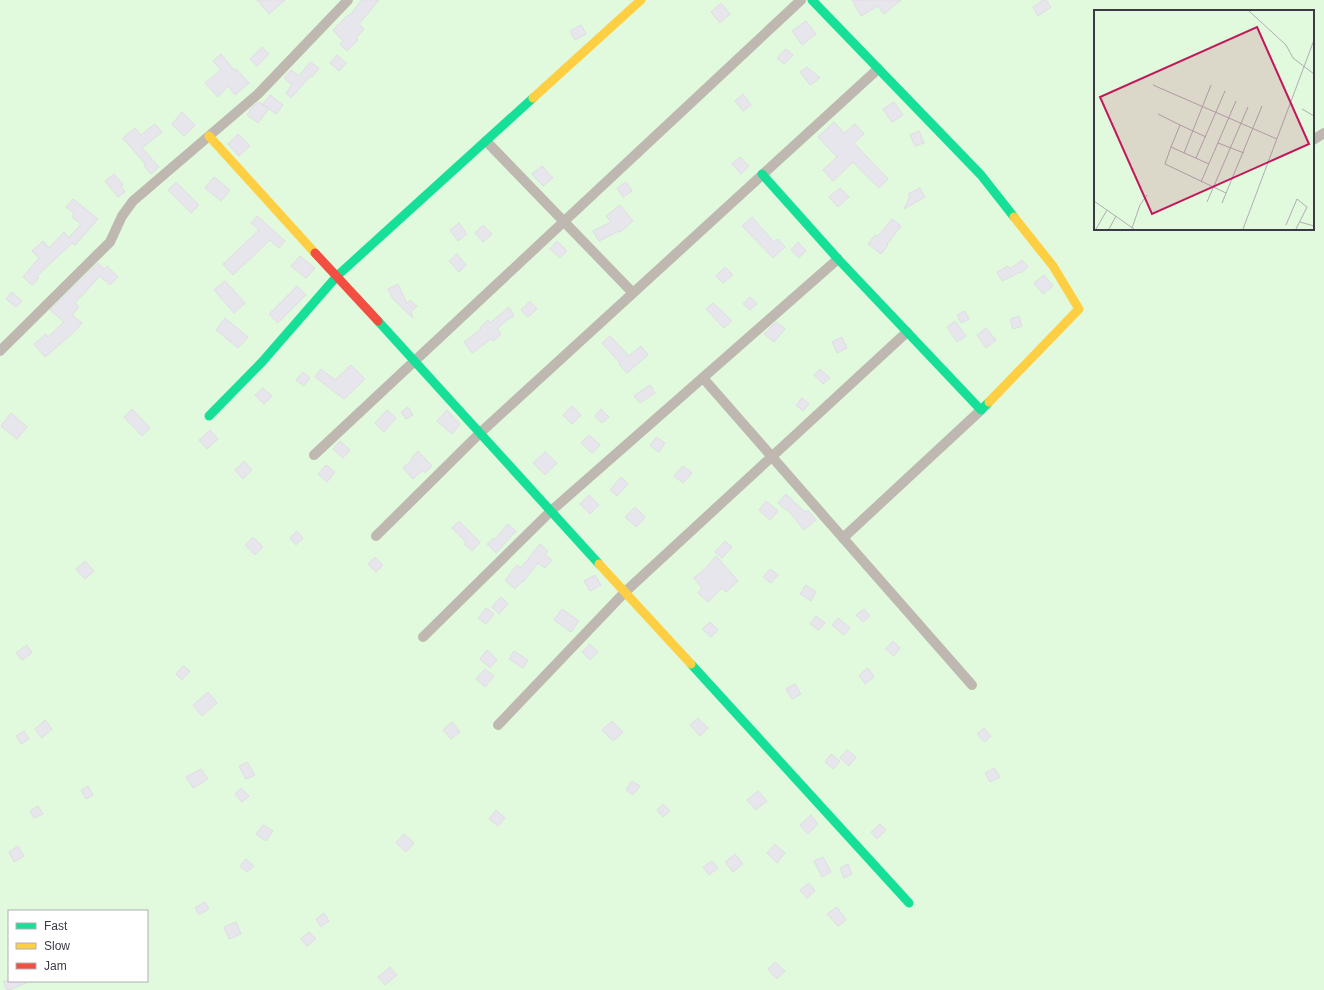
<svg xmlns="http://www.w3.org/2000/svg" width="1324" height="990" font-family="Helvetica,sans-serif">
<rect width="100%" height="100%" fill="#fbfcfb"/>
<path fill="#e1f9dc" fill-rule="evenodd" d="M0,0h1324v990h-1324zM1095,11h218v218h-218zM9,911h138v70h-138z"/>
<g fill="#e8e6ed" stroke="#dfdde3">
<polygon points="257,0 285,0 269,14"/>
<polygon points="362,0 379,0 359,24 364,29 356,38 358,40 347,51 340,44 343,41 333,30 348,15 349,16"/>
<polygon points="852,0 901,0 884,14 878,6 861,16"/>
<polygon points="1043,0 1046,0 1051,7 1038,16 1033,7"/>
<polygon points="721,3 730,14 720,23 711,12"/>
<polygon points="806,21 816,34 802,45 792,31"/>
<polygon points="581,25 586,34 575,40 570,31"/>
<polygon points="262,47 269,54 257,66 250,59"/>
<polygon points="786,49 793,55 784,64 777,58"/>
<polygon points="221,54 234,70 236,69 249,83 235,95 228,86 218,97 205,83 221,70 213,61"/>
<polygon points="337,55 346,63 339,71 330,63"/>
<polygon points="310,62 319,68 312,77 310,76 291,98 286,93 292,85 284,78 291,70 299,76"/>
<polygon points="807,67 820,78 810,85 800,72"/>
<polygon points="743,94 751,105 743,111 735,101"/>
<polygon points="270,95 283,105 276,114 263,104"/>
<polygon points="259,102 269,109 258,123 247,115 252,107"/>
<polygon points="894,102 903,115 892,122 883,109"/>
<polygon points="182,112 195,125 184,136 172,124"/>
<polygon points="834,122 844,133 855,124 864,134 854,143 888,179 879,188 853,162 833,181 823,170 837,157 818,137"/>
<polygon points="155,124 162,132 142,148 159,167 151,174 144,166 145,164 123,138 135,128 141,135"/>
<polygon points="919,131 924,143 915,146 910,135"/>
<polygon points="238,134 250,146 239,156 228,144"/>
<polygon points="740,157 749,166 741,174 732,164"/>
<polygon points="542,166 553,178 543,186 532,174"/>
<polygon points="114,174 123,185 121,186 125,192 118,197 105,181"/>
<polygon points="214,177 230,190 221,201 205,188"/>
<polygon points="176,182 199,205 191,213 168,190"/>
<polygon points="626,182 632,191 623,197 617,188"/>
<polygon points="840,188 849,197 838,207 829,197"/>
<polygon points="920,188 925,197 904,209 910,196 908,194"/>
<polygon points="73,199 98,219 75,245 72,243 37,276 39,278 32,285 23,277 39,258 32,251 43,241 49,248 64,232 69,238 81,224 72,217 74,213 66,207"/>
<polygon points="620,205 633,221 620,232 619,231 599,241 593,231 611,222 606,216"/>
<polygon points="257,216 285,241 279,248 270,240 233,275 223,264 259,230 251,223"/>
<polygon points="752,217 774,242 778,239 785,247 773,258 742,226"/>
<polygon points="892,219 901,226 887,244 888,245 881,254 868,244 875,235 877,237"/>
<polygon points="459,223 467,234 458,241 450,230"/>
<polygon points="483,225 492,234 483,242 475,233"/>
<polygon points="557,241 567,251 560,258 550,249"/>
<polygon points="798,242 806,251 799,258 791,250"/>
<polygon points="457,254 466,265 459,272 449,261"/>
<polygon points="300,256 315,268 306,278 291,266"/>
<polygon points="1022,260 1028,267 1021,273 1020,272 1002,281 997,272 1008,266 1010,269"/>
<polygon points="98,263 104,269 107,266 118,277 110,285 100,276 75,303 79,307 72,315 82,323 75,331 45,357 34,344 46,334 48,337 64,322 50,310"/>
<polygon points="725,267 733,275 723,283 716,276"/>
<polygon points="1044,275 1053,286 1043,294 1034,283"/>
<polygon points="225,281 245,303 234,313 214,290"/>
<polygon points="398,284 407,304 410,300 417,306 411,312 413,318 393,299 388,289"/>
<polygon points="297,286 306,295 278,323 269,314"/>
<polygon points="12,292 22,301 16,307 6,299"/>
<polygon points="750,297 757,304 750,310 743,304"/>
<polygon points="530,301 537,309 528,317 521,310"/>
<polygon points="713,303 732,321 724,328 706,309"/>
<polygon points="509,307 514,316 508,319 497,329 501,334 494,341 491,339 472,353 464,342 481,329 480,328 488,320 490,323"/>
<polygon points="965,311 969,319 961,323 957,315"/>
<polygon points="1019,316 1022,326 1013,329 1010,319"/>
<polygon points="225,318 248,337 238,348 216,330"/>
<polygon points="955,321 966,336 957,342 947,327"/>
<polygon points="776,322 785,329 774,342 764,334"/>
<polygon points="986,328 996,340 986,348 977,335"/>
<polygon points="610,336 629,356 641,346 648,355 627,373 619,364 620,363 602,343"/>
<polygon points="842,337 847,348 837,353 832,342"/>
<polygon points="351,365 365,379 344,399 315,377 321,369 335,380"/>
<polygon points="820,369 830,378 823,384 814,375"/>
<polygon points="303,372 310,378 304,386 296,380"/>
<polygon points="650,385 655,393 640,403 634,396"/>
<polygon points="263,388 272,396 264,404 255,395"/>
<polygon points="802,398 809,404 803,411 796,405"/>
<polygon points="572,406 581,415 572,424 563,415"/>
<polygon points="408,407 413,415 406,419 401,412"/>
<polygon points="132,409 150,428 142,436 124,417"/>
<polygon points="601,409 609,417 602,423 595,416"/>
<polygon points="387,410 396,418 384,432 375,423"/>
<polygon points="447,410 460,424 452,434 437,421"/>
<polygon points="11,413 27,427 17,439 1,426"/>
<polygon points="210,430 218,439 207,449 199,440"/>
<polygon points="589,435 600,445 592,453 581,443"/>
<polygon points="656,437 665,443 659,452 650,446"/>
<polygon points="340,441 350,450 343,458 333,449"/>
<polygon points="418,451 432,466 425,473 423,470 413,479 403,468 412,460 411,459"/>
<polygon points="545,452 557,463 545,475 533,463"/>
<polygon points="244,461 252,470 243,479 235,470"/>
<polygon points="326,465 335,472 327,482 318,474"/>
<polygon points="683,466 692,473 683,483 674,476"/>
<polygon points="621,477 628,484 617,496 610,490"/>
<polygon points="786,494 805,512 808,510 816,520 804,530 787,509 786,510 778,503"/>
<polygon points="589,495 599,505 590,514 580,504"/>
<polygon points="766,501 778,511 770,520 759,510"/>
<polygon points="635,507 645,517 636,527 625,517"/>
<polygon points="459,521 480,542 472,551 464,544 466,542 452,528"/>
<polygon points="508,524 516,531 496,553 487,544 494,538 495,539"/>
<polygon points="297,531 303,538 296,545 290,538"/>
<polygon points="253,537 263,547 255,555 245,545"/>
<polygon points="725,541 732,547 722,558 715,552"/>
<polygon points="540,544 548,551 545,555 552,560 545,568 538,563 523,582 522,581 515,589 505,580 517,565 521,568"/>
<polygon points="716,556 738,581 726,592 722,588 708,602 698,593 702,588 694,578 707,567"/>
<polygon points="375,557 383,565 376,572 368,564"/>
<polygon points="85,561 94,571 85,579 76,569"/>
<polygon points="770,569 778,575 771,583 763,577"/>
<polygon points="595,575 601,585 590,591 584,581"/>
<polygon points="806,585 816,592 811,601 800,594"/>
<polygon points="501,597 508,604 499,614 492,607"/>
<polygon points="486,608 494,614 486,624 478,618"/>
<polygon points="562,609 579,621 571,632 554,620"/>
<polygon points="864,609 870,616 863,622 856,615"/>
<polygon points="816,616 825,623 819,630 810,624"/>
<polygon points="838,618 850,628 844,635 832,625"/>
<polygon points="710,622 718,630 711,637 702,629"/>
<polygon points="893,641 900,648 894,656 886,649"/>
<polygon points="590,644 598,652 590,660 582,652"/>
<polygon points="27,645 32,653 22,660 16,653"/>
<polygon points="487,650 497,660 490,668 480,659"/>
<polygon points="514,651 528,660 523,668 509,659"/>
<polygon points="183,666 190,671 182,680 176,674"/>
<polygon points="868,668 874,677 865,684 859,675"/>
<polygon points="485,669 494,676 485,687 476,679"/>
<polygon points="795,684 801,694 792,699 786,689"/>
<polygon points="208,692 217,703 202,716 193,705"/>
<polygon points="698,718 708,728 700,736 690,725"/>
<polygon points="45,720 52,729 42,738 35,729"/>
<polygon points="612,721 623,732 613,741 602,730"/>
<polygon points="452,722 460,732 451,739 443,730"/>
<polygon points="984,728 991,736 985,742 977,734"/>
<polygon points="24,731 29,739 21,744 16,736"/>
<polygon points="847,750 856,757 849,766 840,758"/>
<polygon points="831,754 840,761 833,769 825,762"/>
<polygon points="247,762 255,775 246,779 239,766"/>
<polygon points="994,768 1000,777 990,782 985,773"/>
<polygon points="201,769 208,779 193,788 186,777"/>
<polygon points="632,781 640,786 633,795 626,790"/>
<polygon points="88,786 93,795 86,799 81,790"/>
<polygon points="241,788 249,796 242,802 235,794"/>
<polygon points="758,791 767,801 756,810 747,800"/>
<polygon points="663,804 670,811 663,817 657,810"/>
<polygon points="38,806 43,814 34,818 30,811"/>
<polygon points="496,810 505,818 498,826 489,819"/>
<polygon points="811,815 818,824 808,834 800,825"/>
<polygon points="880,824 886,830 877,839 871,832"/>
<polygon points="263,825 273,831 266,841 256,834"/>
<polygon points="404,834 414,843 406,852 396,843"/>
<polygon points="775,844 785,853 777,863 767,853"/>
<polygon points="18,846 24,856 14,862 9,852"/>
<polygon points="735,854 743,864 733,872 725,862"/>
<polygon points="823,857 831,872 822,877 814,861"/>
<polygon points="246,859 254,866 247,872 240,866"/>
<polygon points="712,861 718,868 709,875 703,867"/>
<polygon points="848,864 852,874 844,878 840,868"/>
<polygon points="809,883 815,891 807,898 800,890"/>
<polygon points="205,902 209,909 199,915 195,908"/>
<polygon points="837,907 846,920 838,926 827,914"/>
<polygon points="324,913 329,921 321,927 316,919"/>
<polygon points="236,922 241,934 229,939 224,927"/>
<polygon points="309,932 316,939 307,946 301,939"/>
<polygon points="775,962 785,971 777,979 768,969"/>
<polygon points="390,967 397,975 385,985 378,977"/>
<polygon points="3,981 30,981 10,990 7,990"/>
</g>
<g fill="none" stroke-linecap="round" stroke-linejoin="round">
<g stroke="#beb8b0" stroke-width="10">
<polyline points="1313,140 1324,133"/>
<polyline points="486,141 633,293"/>
<polyline points="0,351 110,242 122,216 133,201 258,94 348,0"/>
<polyline points="703,378 843,538 981,410"/>
<polyline points="314,455 801,0"/>
<polyline points="376,536 480,433 878,69"/>
<polyline points="843,538 972,685"/>
<polyline points="423,637 551,511 838,259"/>
<polyline points="498,725 625,592 907,332"/>
</g>
<g stroke="#16e098" stroke-width="9">
<polyline points="812,0 981,175 1014,217"/>
<polyline points="762,174 838,259 981,410 989,402"/>
<polyline points="378,321 599,564"/>
<polyline points="209,416 262,362 337,276 533,98"/>
<polyline points="691,664 909,903"/>
</g>
<g stroke="#ffcf43" stroke-width="9">
<polyline points="533,98 641,0"/>
<polyline points="209,136 315,253"/>
<polyline points="989,402 1079,309 1053,266 1014,217"/>
<polyline points="599,564 691,664"/>
</g>
<polyline stroke="#f24e42" stroke-width="9" points="315,253 378,321"/>
</g>
<g transform="translate(1094 10)">
<rect width="220" height="220" fill="#fbfcfb"/>
<path d="M0,1h220v218h-220z" fill="#e1f9dc"/>
<path fill="none" stroke="#afaeb2" stroke-width="1" d="M155,1l37,34 7,13 21,16M59,75l124,54M208,99l12,7M64,104l22,11M124,133l26,10M77,137l9,-22 26,12M90,143l27,-68M102,148l29,-67M115,154l-38,-17 -6,17 61,29M107,172l35,-81M0,191l40,28M113,192l41,-95M128,193l40,-97M206,212l14,4M192,215l11,-26 10,8 -11,22M38,218l8,-23 7,-10M2,219l11,-19M15,219l7,-13M149,219l71,-189"/>
<path fill="#c2185b" fill-opacity="0.15" stroke="#c2185b" stroke-width="2" d="M163,17l52,117 -157,70 -52,-117z"/>
<rect width="220" height="220" fill="none" stroke="#3d3845" stroke-width="2"/>
</g>
<rect x="8" y="910" width="140" height="72" fill="#ffffff" stroke="#b1afb5"/>
<rect x="16" y="923" width="20" height="6" fill="#16e098" stroke="#b1afb5"/>
<text x="44" y="930" font-size="12" fill="#3d3845">Fast</text>
<rect x="16" y="943" width="20" height="6" fill="#ffcf43" stroke="#b1afb5"/>
<text x="44" y="950" font-size="12" fill="#3d3845">Slow</text>
<rect x="16" y="963" width="20" height="6" fill="#f24e42" stroke="#b1afb5"/>
<text x="44" y="970" font-size="12" fill="#3d3845">Jam</text>
</svg>
